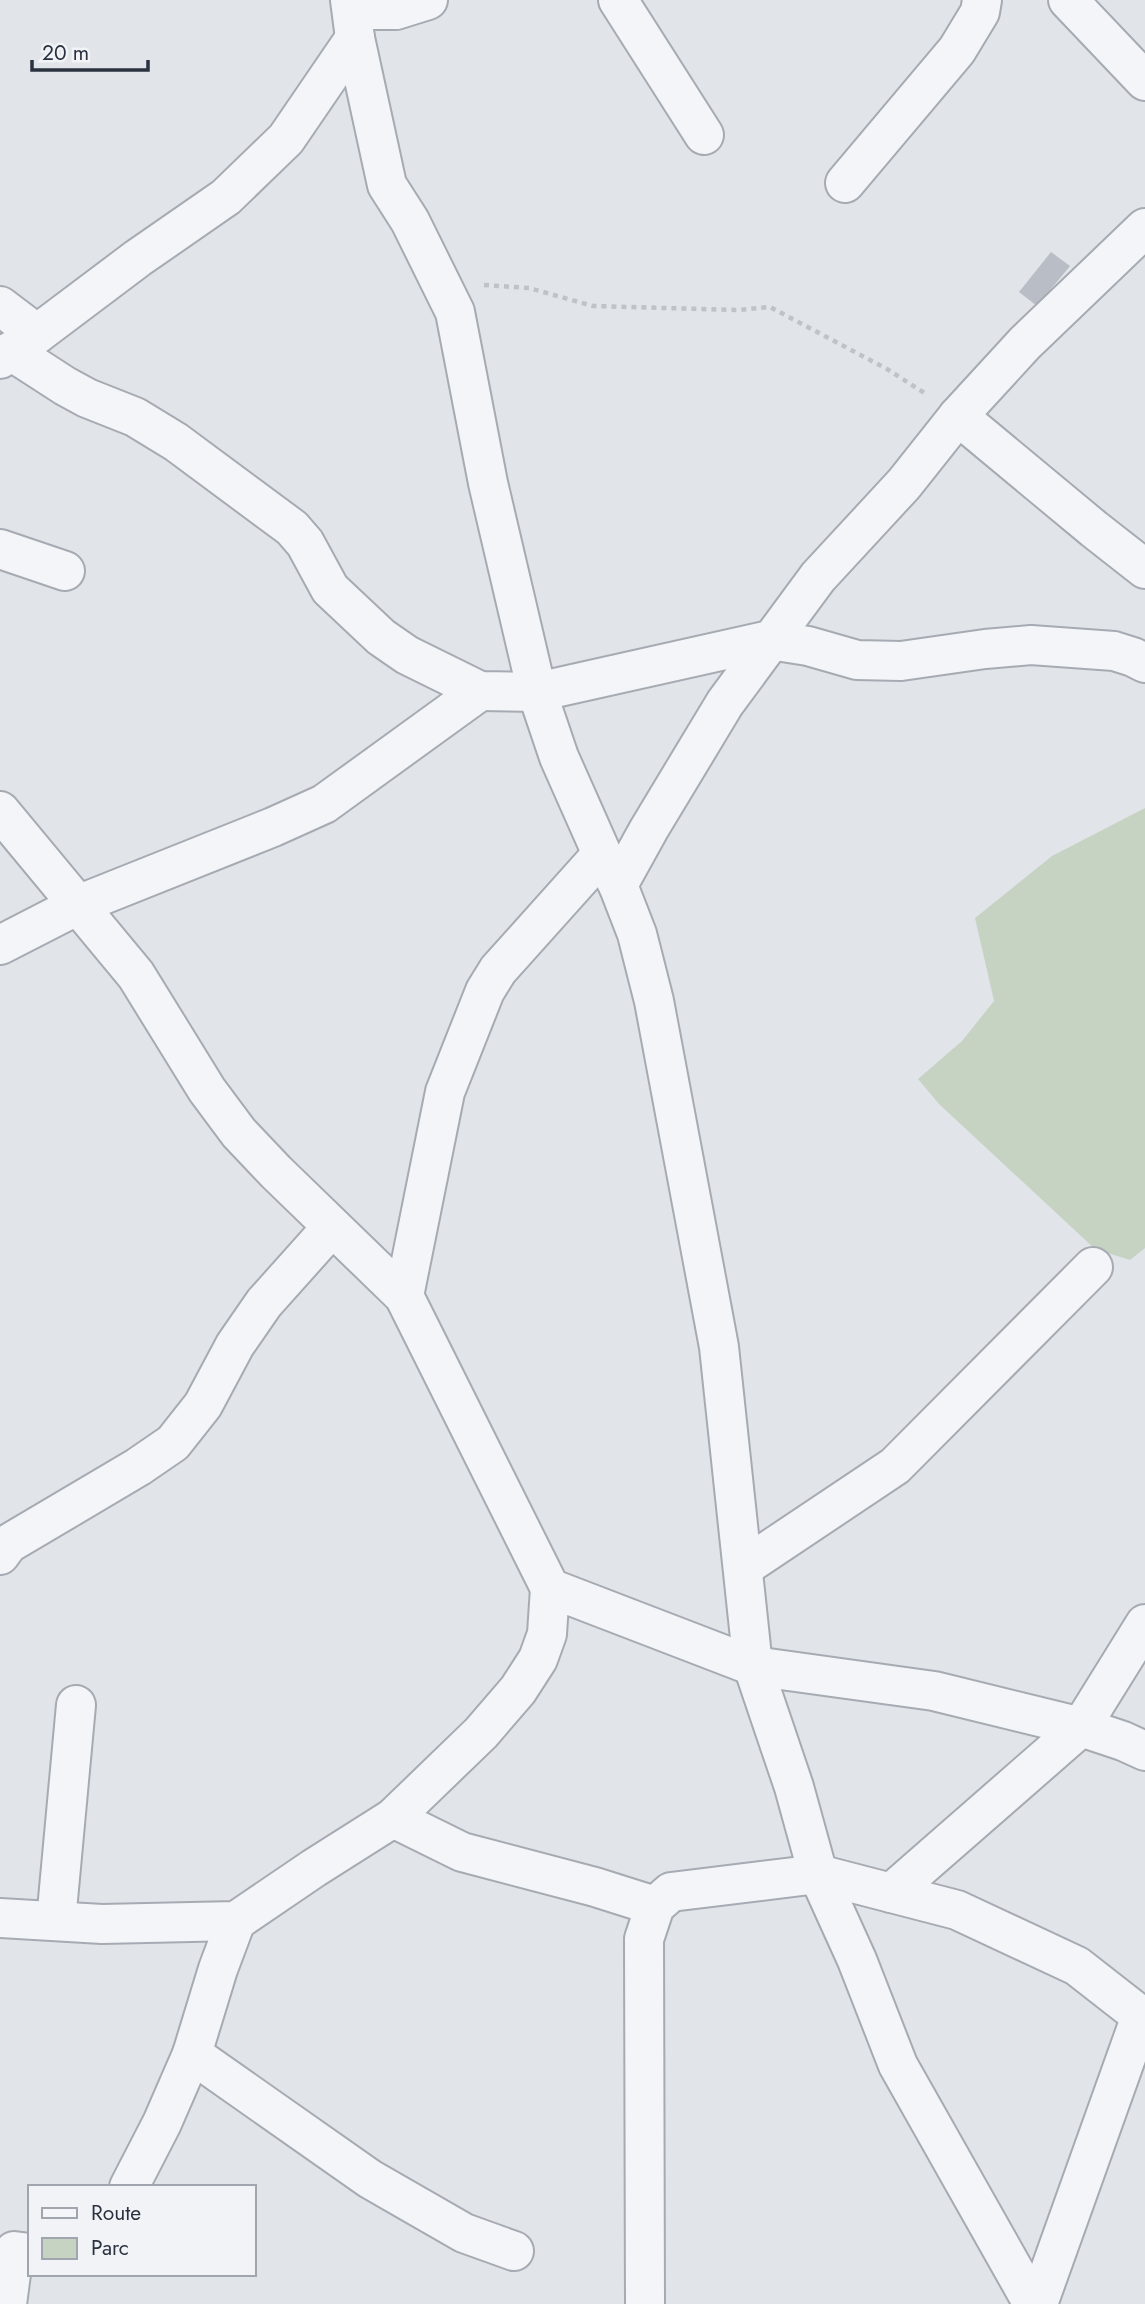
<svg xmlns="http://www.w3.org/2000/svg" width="1145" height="2304" font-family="Jost,sans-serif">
<rect width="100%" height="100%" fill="#e1e4e9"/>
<polygon fill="#c6d3c3" points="1145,808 1145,1248 1130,1260 1095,1249 939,1104 918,1079 962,1041 994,1001 975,918 1052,856"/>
<polygon fill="#b9bdc6" points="1051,252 1070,266 1037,306 1019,292"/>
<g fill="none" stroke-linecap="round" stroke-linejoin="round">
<g stroke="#a6abb3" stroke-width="42">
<g id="minor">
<polyline points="350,0 355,38 387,185 410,221 455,312 488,483 537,692 559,757 602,854 618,885 637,934 654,1001 719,1347 753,1666 794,1787 818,1874 857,1960 898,2065 1033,2304"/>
<polyline points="618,0 704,135"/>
<polyline points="1068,0 1145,81"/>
<polyline points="353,10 396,10 428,0"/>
<polyline points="845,183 957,50 980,12 982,0"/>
<polyline points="0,306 37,334"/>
<polyline points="11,351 65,386 87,398 135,417 176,442 292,528 305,543 330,589 381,637 407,655 480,691 537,692 770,640 808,646 857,660 901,661 985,649 1031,645 1114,651 1133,657 1145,663"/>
<polyline points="0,359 37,334 138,258 226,197 286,139 355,38"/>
<polyline points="958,416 1094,529 1145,569"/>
<polyline points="0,549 65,571"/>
<polyline points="0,811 136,975 207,1090 239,1133 276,1172 404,1296 550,1588 753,1666 934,1691 1081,1727 1123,1741 1145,1751"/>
<polyline points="618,885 649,829 725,703 818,577 904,484 958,416 1025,343 1145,228"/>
<polyline points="0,945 80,904 273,827 324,804 480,691"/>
<polyline points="404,1296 445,1092 485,991 498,970 602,854"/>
<polyline points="0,1555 8,1544 138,1467 173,1443 203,1405 235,1345 264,1303 332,1227"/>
<polyline points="744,1567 895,1466 1093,1267"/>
<polyline points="393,1818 462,1852 595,1887 655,1906"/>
<polyline points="891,1893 1081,1727 1145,1624"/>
<polyline points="0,1918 102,1924 236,1921 314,1868 393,1818 481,1733 518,1690 538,1659 547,1634 550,1588"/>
<polyline points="56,1921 76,1705"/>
<polyline points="192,2054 370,2179 464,2233 514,2251"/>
<polyline points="129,2187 162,2123 192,2054 218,1969 236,1921"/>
<polyline points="7,2304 14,2251 30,2253"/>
<polyline points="645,2304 644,1939 655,1906 671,1892 818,1874 957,1910 1077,1966 1141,2016 1038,2304"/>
</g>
</g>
<polyline stroke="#bfc2c8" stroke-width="4.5" stroke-dasharray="5 5" stroke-linecap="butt" points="484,285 529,288 593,306 738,310 770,307 887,369 926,394"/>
<use href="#minor" stroke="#f4f5f8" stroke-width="38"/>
</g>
<rect x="28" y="2185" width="228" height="91" fill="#f1f3f7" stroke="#a1a6ae" stroke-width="2"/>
<rect x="42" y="2208" width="35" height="10" fill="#f4f5f8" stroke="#a1a6ae" stroke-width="2"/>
<text x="91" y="2220" font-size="21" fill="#2a3240">Route</text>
<rect x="42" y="2238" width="35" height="21" fill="#c6d3c3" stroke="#a1a6ae" stroke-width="2"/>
<text x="91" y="2255" font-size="21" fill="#2a3240">Parc</text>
<path d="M32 60v10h116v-10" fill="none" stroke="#2a3240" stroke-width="3.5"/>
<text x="42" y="60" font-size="21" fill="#2a3240" stroke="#f1f3f7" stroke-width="5" paint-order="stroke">20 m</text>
</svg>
